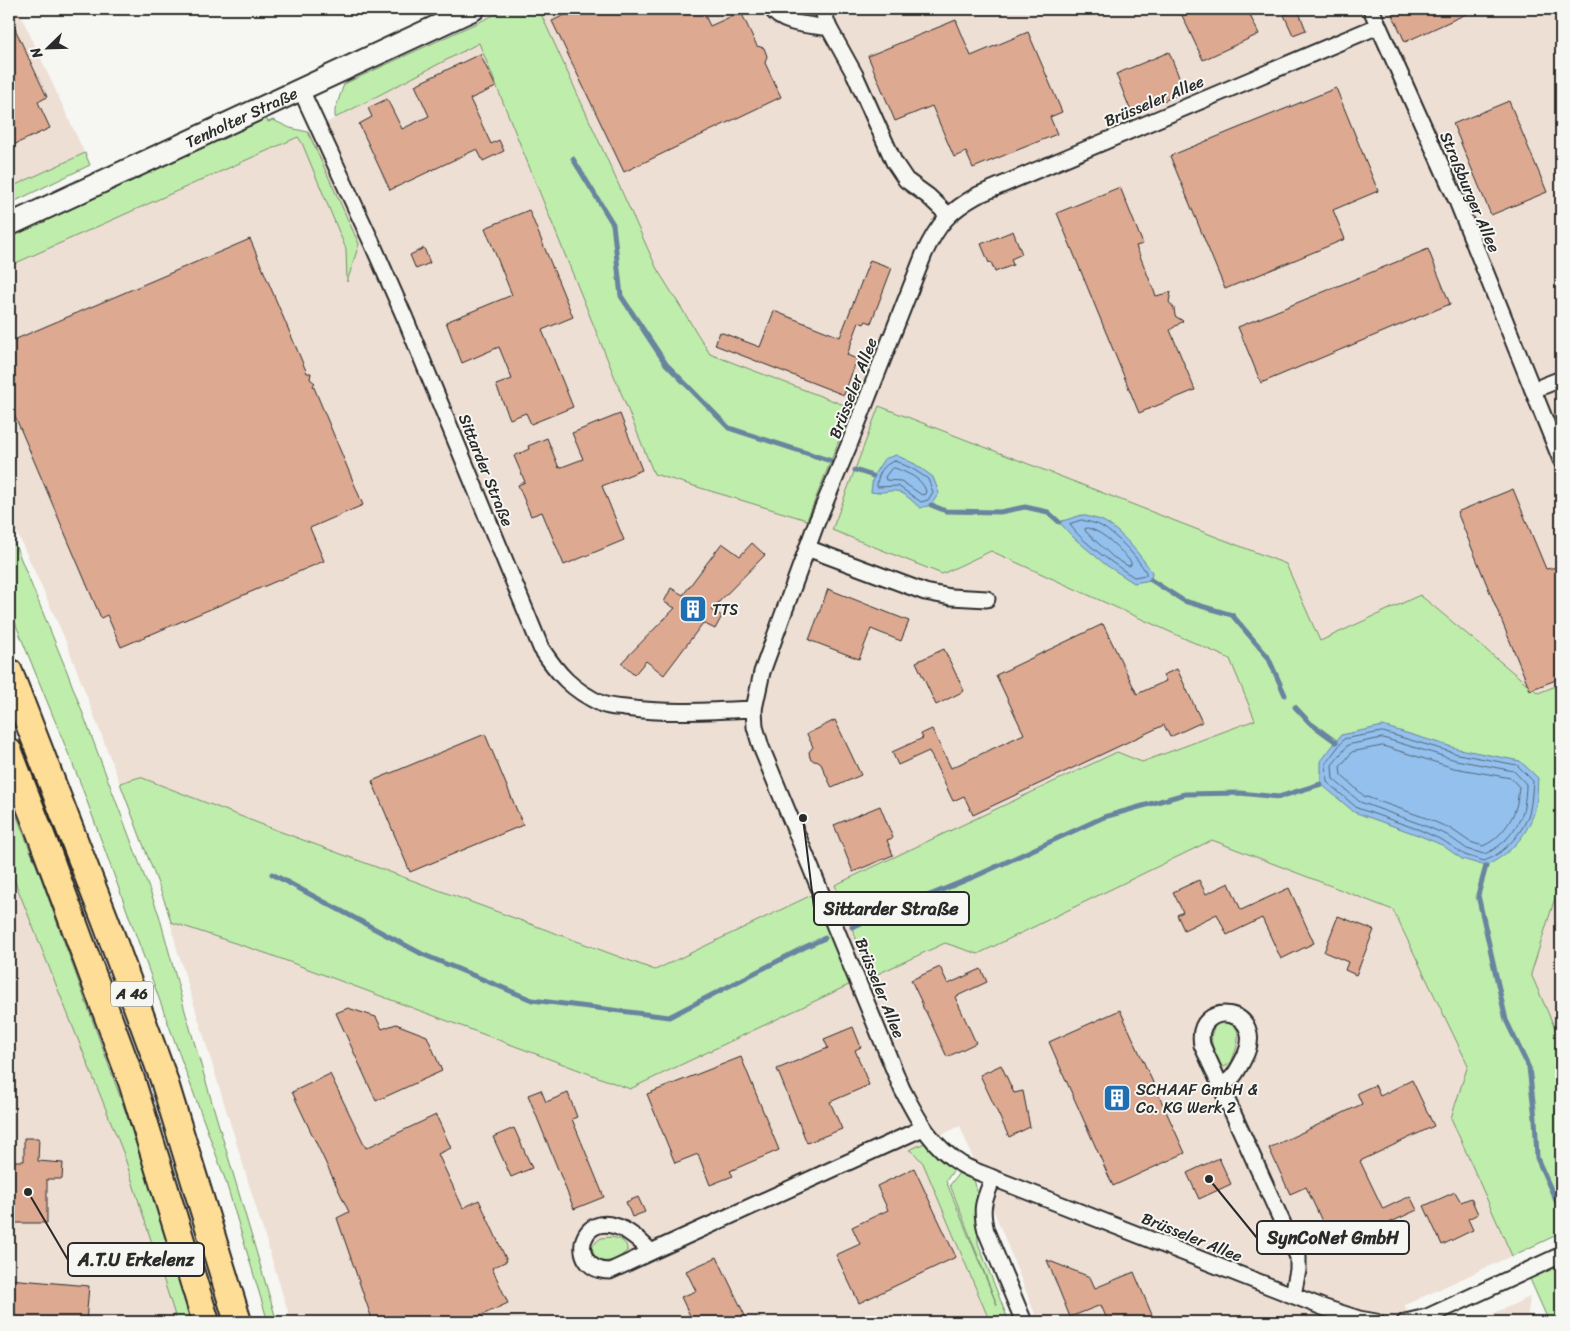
<svg xmlns="http://www.w3.org/2000/svg" width="1570" height="1331" font-family="Sriracha,sans-serif">
<rect width="100%" height="100%" fill="#f6f6f2"/>
<filter id="ink" filterUnits="userSpaceOnUse"><feTurbulence type="fractalNoise" baseFrequency=".02" numOctaves="2"/><feDisplacementMap in="SourceGraphic" scale="10" xChannelSelector="R" yChannelSelector="G"/><feConvolveMatrix kernelMatrix="1 2 1 2 8 2 1 2 1" color-interpolation-filters="sRGB"/></filter>
<g filter="url(#ink)">
<g fill="#eedfd5">
<polygon points="9,9 18,9 90,165 9,204"/>
<polygon points="552,9 1561,9 1561,1233 1405,1305 1409,1322 1038,1322 960,1126 909,1150 923,1162 990,1322 291,1322 177,949 166,905 65,639 9,515 9,266 307,133 479,42"/>
<polygon points="9,867 123,1152 177,1322 9,1322"/>
<polygon points="1530,1297 1527,1322 1474,1322"/>
</g>
<g fill="#bfedab" stroke="#758c6b">
<polygon points="507,9 552,9 541,14 657,269 710,354 852,408 807,520 654,474 479,43 335,118 335,110 344,84"/>
<polygon points="265,116 268,122 273,120 290,128 308,132 359,244 347,282 346,249 302,143 298,137 9,266 9,236"/>
<polygon points="85,153 90,165 9,204 9,188"/>
<polygon points="879,406 1286,564 1320,641 1420,595 1538,693 1561,684 1561,879 1531,974 1561,1042 1561,1233 1512,1256 1451,1118 1468,1065 1393,910 1212,840 978,954 945,943 871,977 835,885 1117,752 1142,762 1255,720 1230,659 991,551 942,574 832,530"/>
<polygon points="9,530 66,669 159,915 185,1011 277,1322 268,1322 225,1179 80,782 9,608"/>
<polygon points="140,777 276,830 655,970 818,892 855,982 630,1089 268,954 171,922 166,905 120,783"/>
<polygon points="9,796 41,878 173,1243 197,1322 177,1322 123,1152 9,867"/>
<path d="M1224,1020l9,2c10,14 3,27 -2,41l-7,4 -3,-1c-8,-15 -18,-37 3,-46z"/>
<polygon points="927,1142 956,1167 946,1181 997,1305 950,1185 961,1170 974,1179 977,1192 978,1243 1009,1322 990,1322 923,1163 914,1153 909,1150"/>
<path d="M611,1237c7,1 17,4 16,14l-11,9 -15,2 -7,-5 -2,-11 9,-8z"/>
<polygon points="1561,1264 1561,1322 1549,1322 1530,1279"/>
</g>
<g fill="#93c0ed" stroke="#69849f">
<path d="M896,455l19,9 18,13 6,16 -8,12 -11,3c-7,-6 -16,-16 -24,-17 -8,-1 -16,3 -25,1l2,-16 11,-17z"/>
<path d="M1082,515c6,2 13,3 19,5 19,9 40,36 51,52l-1,8 -17,3 -28,-18 -32,-27 -15,-16z"/>
<path d="M1383,726l76,23 61,12 18,17c-1,11 0,25 -4,35 -9,26 -25,41 -48,53l-24,-7 -20,-14 -24,-10 -64,-23 -33,-28v-23l20,-26z"/>
</g>
<g fill="none" stroke-linecap="round" stroke-linejoin="round">
<g stroke="#556779" stroke-width="1">
<path d="M895,461l18,8 15,10 5,13 -5,8 -7,2 -23,-16 -21,1c0,-12 6,-23 18,-26z"/>
<path d="M895,468c12,5 27,10 31,23l-1,3 -3,1 -21,-14 -15,-1 -1,-3 6,-8z"/>
<path d="M1082,520c6,2 14,3 19,6 18,11 34,29 45,46v3l-12,2c-15,-9 -57,-38 -64,-53z"/>
<path d="M1088,528c18,5 31,21 43,34v3l-3,1 -15,-9 -27,-25 -1,-3z"/>
<path d="M1383,732l75,22 59,11 16,16c-1,9 -1,19 -3,28 -4,21 -26,45 -46,52l-19,-6 -21,-14 -24,-11 -63,-22 -30,-26 -1,-19 18,-24z"/>
<path d="M1383,738l73,22 58,11 12,13c0,7 -1,16 -2,23 -4,20 -22,41 -40,47l-17,-5 -20,-14 -24,-10 -63,-23 -27,-23 -1,-14 16,-20z"/>
<path d="M1383,746l71,22 57,10 8,9c-1,6 -1,14 -3,20 -4,15 -18,33 -33,39l-13,-4 -19,-13 -25,-11 -62,-22 -23,-21 -1,-8 12,-15z"/>
</g>
<g stroke="#69849f" stroke-width="5">
<polyline points="573,159 613,224 621,296 666,364 729,428 831,461"/>
<polyline points="855,470 873,476"/>
<polyline points="931,505 946,511 1000,512 1025,507 1048,512 1059,522"/>
<polyline points="1151,580 1184,601 1232,615 1268,657 1285,695"/>
<polyline points="1295,707 1310,723 1336,742"/>
<polyline points="1486,866 1478,895 1506,1020 1529,1068 1535,1118 1537,1158 1561,1212"/>
<polyline points="272,874 422,954 532,1000 669,1017 805,947 825,938"/>
<polyline points="852,927 976,876 1104,817 1185,794 1240,793 1279,797 1321,784"/>
</g>
</g>
<g fill="#dda991" stroke="#2b2b2b">
<polygon points="577,9 702,9 710,26 741,12 757,46 764,48 767,56 765,63 781,97 624,172 552,21"/>
<polygon points="1179,9 1247,9 1259,34 1203,60"/>
<polygon points="1390,9 1477,9 1405,42"/>
<polygon points="1298,10 1306,30 1293,35 1284,15"/>
<polygon points="9,16 47,97 38,102 50,128 9,147"/>
<polygon points="956,20 971,56 1028,32 1062,112 1050,117 1057,134 973,168 966,152 954,157 932,106 895,121 868,56"/>
<polygon points="1169,52 1185,92 1132,114 1116,74"/>
<polygon points="480,54 496,87 470,99 491,144 499,140 504,151 483,161 477,149 390,190 359,124 372,117 368,108 387,99 402,129 429,116 415,85"/>
<polygon points="1336,88 1378,191 1333,210 1345,239 1225,289 1170,156"/>
<polygon points="1509,101 1547,192 1491,215 1453,124"/>
<polygon points="1120,187 1143,244 1136,246 1156,296 1171,292 1169,302 1174,308 1175,316 1183,321 1170,330 1195,390 1139,413 1057,213"/>
<polygon points="529,210 573,317 542,330 573,407 531,424 526,413 510,419 496,385 512,379 499,347 462,363 446,322 512,295 485,228"/>
<polygon points="1013,231 1022,254 1011,259 1013,265 995,272 991,262 989,263 981,244"/>
<polygon points="250,239 307,373 311,373 310,379 315,383 313,385 363,505 310,528 324,561 121,647 107,615 101,618 9,402 9,342"/>
<polygon points="424,248 430,263 416,269 410,255"/>
<polygon points="1428,249 1450,304 1261,383 1238,327"/>
<polygon points="870,260 892,268 871,323 866,321 864,324 859,322 847,355 857,359 844,395 715,345 720,332 760,347 774,311 840,337"/>
<polygon points="620,414 642,470 602,486 624,540 564,565 542,512 531,516 518,485 525,482 514,456 529,449 528,446 547,438 559,468 583,459 572,433"/>
<polygon points="1513,489 1546,569 1558,567 1559,575 1561,579 1561,678 1530,690 1457,512"/>
<polygon points="722,543 740,556 752,543 765,555 711,610 722,616 715,629 703,623 664,675 646,661 634,675 621,663 675,608 664,602 671,588 683,595"/>
<polygon points="828,589 909,621 901,641 871,629 859,659 809,640"/>
<polygon points="1103,624 1137,694 1166,681 1163,675 1177,669 1202,722 1170,737 1164,725 973,815 964,796 953,801 929,751 898,765 892,752 923,738 921,734 932,729 951,768 1024,734 996,675"/>
<polygon points="944,649 964,691 936,705 916,662"/>
<polygon points="835,720 861,775 832,788 820,762 814,761 810,758 809,752 813,747 807,734"/>
<polygon points="485,734 523,825 410,872 372,781"/>
<polygon points="880,806 893,838 887,840 893,855 853,872 834,825"/>
<polygon points="1199,880 1206,894 1229,883 1241,910 1289,888 1314,943 1281,959 1262,918 1227,935 1217,914 1184,930 1177,915 1183,912 1173,892"/>
<polygon points="1338,916 1374,930 1356,975 1345,970 1348,962 1324,952"/>
<polygon points="940,967 948,984 981,969 987,982 955,997 976,1043 947,1057 926,1012 923,1008 922,1003 911,980"/>
<polygon points="348,1008 376,1017 382,1029 396,1024 427,1036 442,1071 376,1101 336,1013"/>
<polygon points="1120,1010 1185,1153 1113,1186 1049,1042"/>
<polygon points="853,1027 861,1047 855,1050 869,1085 830,1102 842,1129 807,1143 777,1069 828,1048 824,1039"/>
<polygon points="741,1057 779,1150 730,1171 733,1176 710,1185 698,1154 675,1163 647,1094"/>
<polygon points="1001,1065 1014,1093 1023,1091 1030,1127 1009,1137 980,1075"/>
<polygon points="330,1074 366,1148 436,1115 451,1148 438,1154 463,1208 479,1200 507,1261 492,1268 508,1303 467,1322 373,1322 337,1218 349,1212 292,1092"/>
<polygon points="1412,1080 1434,1126 1360,1161 1383,1209 1410,1196 1417,1210 1389,1223 1390,1225 1336,1251 1306,1187 1290,1194 1269,1148 1362,1104 1357,1093 1375,1085 1380,1096"/>
<polygon points="541,1090 546,1102 568,1093 577,1117 572,1119 604,1197 574,1209 528,1095"/>
<polygon points="514,1128 532,1168 511,1177 493,1137"/>
<polygon points="24,1138 39,1138 38,1161 63,1163 62,1179 47,1179 47,1223 9,1223 9,1161 24,1161"/>
<polygon points="1219,1158 1231,1184 1199,1199 1187,1173"/>
<polygon points="914,1168 956,1257 859,1303 836,1255 860,1244 852,1227 888,1210 877,1186"/>
<polygon points="1455,1192 1461,1202 1471,1198 1478,1214 1468,1219 1473,1230 1442,1245 1424,1206"/>
<polygon points="638,1197 645,1212 632,1217 626,1202"/>
<polygon points="717,1257 726,1276 748,1322 693,1322 681,1297 696,1291 686,1271"/>
<polygon points="1047,1260 1090,1277 1095,1288 1134,1272 1155,1322 1108,1322 1101,1305 1070,1317"/>
<polygon points="9,1279 89,1286 86,1322 9,1322"/>
</g>
<g fill="none" stroke-linecap="round" stroke-linejoin="round">
<g stroke="#2b2b2b" stroke-width="19">
<g id="street">
<path d="M772,9c10,16 40,16 57,19"/>
<polyline points="822,9 829,28 855,75 894,162 906,180 928,196 948,215"/>
<polyline points="1371,9 1457,201 1561,460"/>
<path d="M301,90l71,153 33,75 136,330c17,26 31,42 61,56 7,3 15,3 23,4 42,6 86,3 129,1"/>
<polyline points="1533,390 1561,379"/>
<polyline points="807,548 925,592 951,597 987,599"/>
<path d="M1221,1086c13,-8 15,-13 22,-26 29,-53 -50,-63 -41,-15l96,212v13l-5,25"/>
<path d="M993,1178c-9,23 -13,29 -7,53l38,91"/>
<path d="M651,1252l-41,19c-52,0 -25,-91 41,-19l272,-124"/>
<path d="M1376,1322l-17,-3 -34,-11 -332,-130c-11,-5 -23,-8 -32,-14 -31,-19 -43,-45 -59,-75l-141,-342 -6,-20 -1,-18 8,-37 54,-148 33,-79 75,-191c14,-30 25,-43 54,-59l400,-169"/>
<polyline points="1405,1322 1427,1317 1561,1255"/>
</g>
</g>
<g stroke="#2b2b2b" stroke-width="25">
<g id="secondary">
<path id="s1" d="M9,225l465,-216"/>
</g>
</g>
<g stroke="#2b2b2b" stroke-width="30">
<g id="highway">
<polyline points="9,672 106,922 163,1077 238,1322"/>
<polyline points="9,752 44,843 132,1082 206,1322"/>
</g>
</g>
<use href="#street" stroke="#f6f6f2" stroke-width="15"/>
<use href="#secondary" stroke="#f6f6f2" stroke-width="21"/>
<use href="#highway" stroke="#fedd96" stroke-width="26"/>
</g>
</g>
<defs>
<g id="building-square" transform="scale(1.4375)"><rect x="-9" y="-9" width="18" height="18" rx="4" fill="#1f6fb2" stroke="#f6f6f2"/><path d="M-4-6H4V6H1V3H-1V6H-4ZM-2.5-4.3h1.7v1.8h-1.7ZM.8-4.3h1.7v1.8H.8ZM-2.5-1h1.7V.8h-1.7ZM.8-1h1.7V.8H.8Z" fill="#fff"/></g>
</defs>
<g fill-rule="evenodd">
<use href="#building-square" x="693" y="609"/>
<use href="#building-square" x="1117" y="1098"/>
</g>
<g text-anchor="middle" dominant-baseline="central" stroke-width="4" stroke-linejoin="round" paint-order="stroke">
<rect fill="#f6f6f2" stroke="#686867" stroke-width="1" x="111" y="981.5" width="42" height="25" rx="4"/>
<g font-size="15" font-weight="bold" fill="#2b2b2b">
<text x="132" y="994">A 46</text>
</g>
<g font-size="16" fill="#2b2b2b" stroke="#f6f6f2">
<text transform="translate(1154 101) rotate(-23)">Brüsseler Allee</text>
<text stroke="none"><textPath href="#s1" startOffset="256">Tenholter Straße</textPath></text>
<text transform="translate(1470 192) rotate(67)">Straßburger Allee</text>
<text transform="translate(853 388) rotate(-69)">Brüsseler Allee</text>
<text transform="translate(486 470) rotate(68)">Sittarder Straße</text>
<text transform="translate(880 988) rotate(68)">Brüsseler Allee</text>
<text transform="translate(1192 1237) rotate(22)">Brüsseler Allee</text>
</g>
<g font-size="16" fill="#2b2b2b" stroke="#f6f6f2" text-anchor="start">
<text x="712" y="609">TTS</text>
<text x="1136" y="1089">SCHAAF GmbH &amp;<tspan x="1136" dy="18">Co. KG Werk 2</tspan></text>
</g>
</g>
<path fill="none" stroke="#2b2b2b" stroke-width="2" d="M803 818L814 908M1209 1179L1257 1238M28 1192L68 1260"/>
<g fill="#2b2b2b" stroke="#f6f6f2" stroke-width="2">
<circle cx="803" cy="818" r="5"/>
<circle cx="1209" cy="1179" r="5"/>
<circle cx="28" cy="1192" r="5"/>
</g>
<g fill="#f6f6f2" stroke="#2b2b2b" stroke-width="2">
<rect x="814" y="892" width="155" height="33" rx="5"/>
<rect x="1257" y="1221" width="152" height="33" rx="5"/>
<rect x="68" y="1243" width="136" height="33" rx="5"/>
</g>
<g font-size="18" text-anchor="middle" font-weight="bold" fill="#2b2b2b">
<text x="891" y="915">Sittarder Straße</text>
<text x="1333" y="1244">SynCoNet GmbH</text>
<text x="136" y="1266">A.T.U Erkelenz</text>
</g>
<rect width="1570" height="1331" fill="none" stroke="#f6f6f2" stroke-width="30"/>
<rect x="15" y="15" width="1540" height="1301" fill="none" stroke="#2b2b2b" stroke-width="2" filter="url(#ink)"/>
<g transform="translate(48 48) rotate(247)" stroke="#f6f6f2" stroke-width="4" paint-order="stroke">
<path d="M0-4L9 19L0 12L-9 19Z" fill="#2b2b2b"/>
<text y="-8" font-size="14" font-weight="bold" text-anchor="middle" fill="#2b2b2b">N</text>
</g>
</svg>
